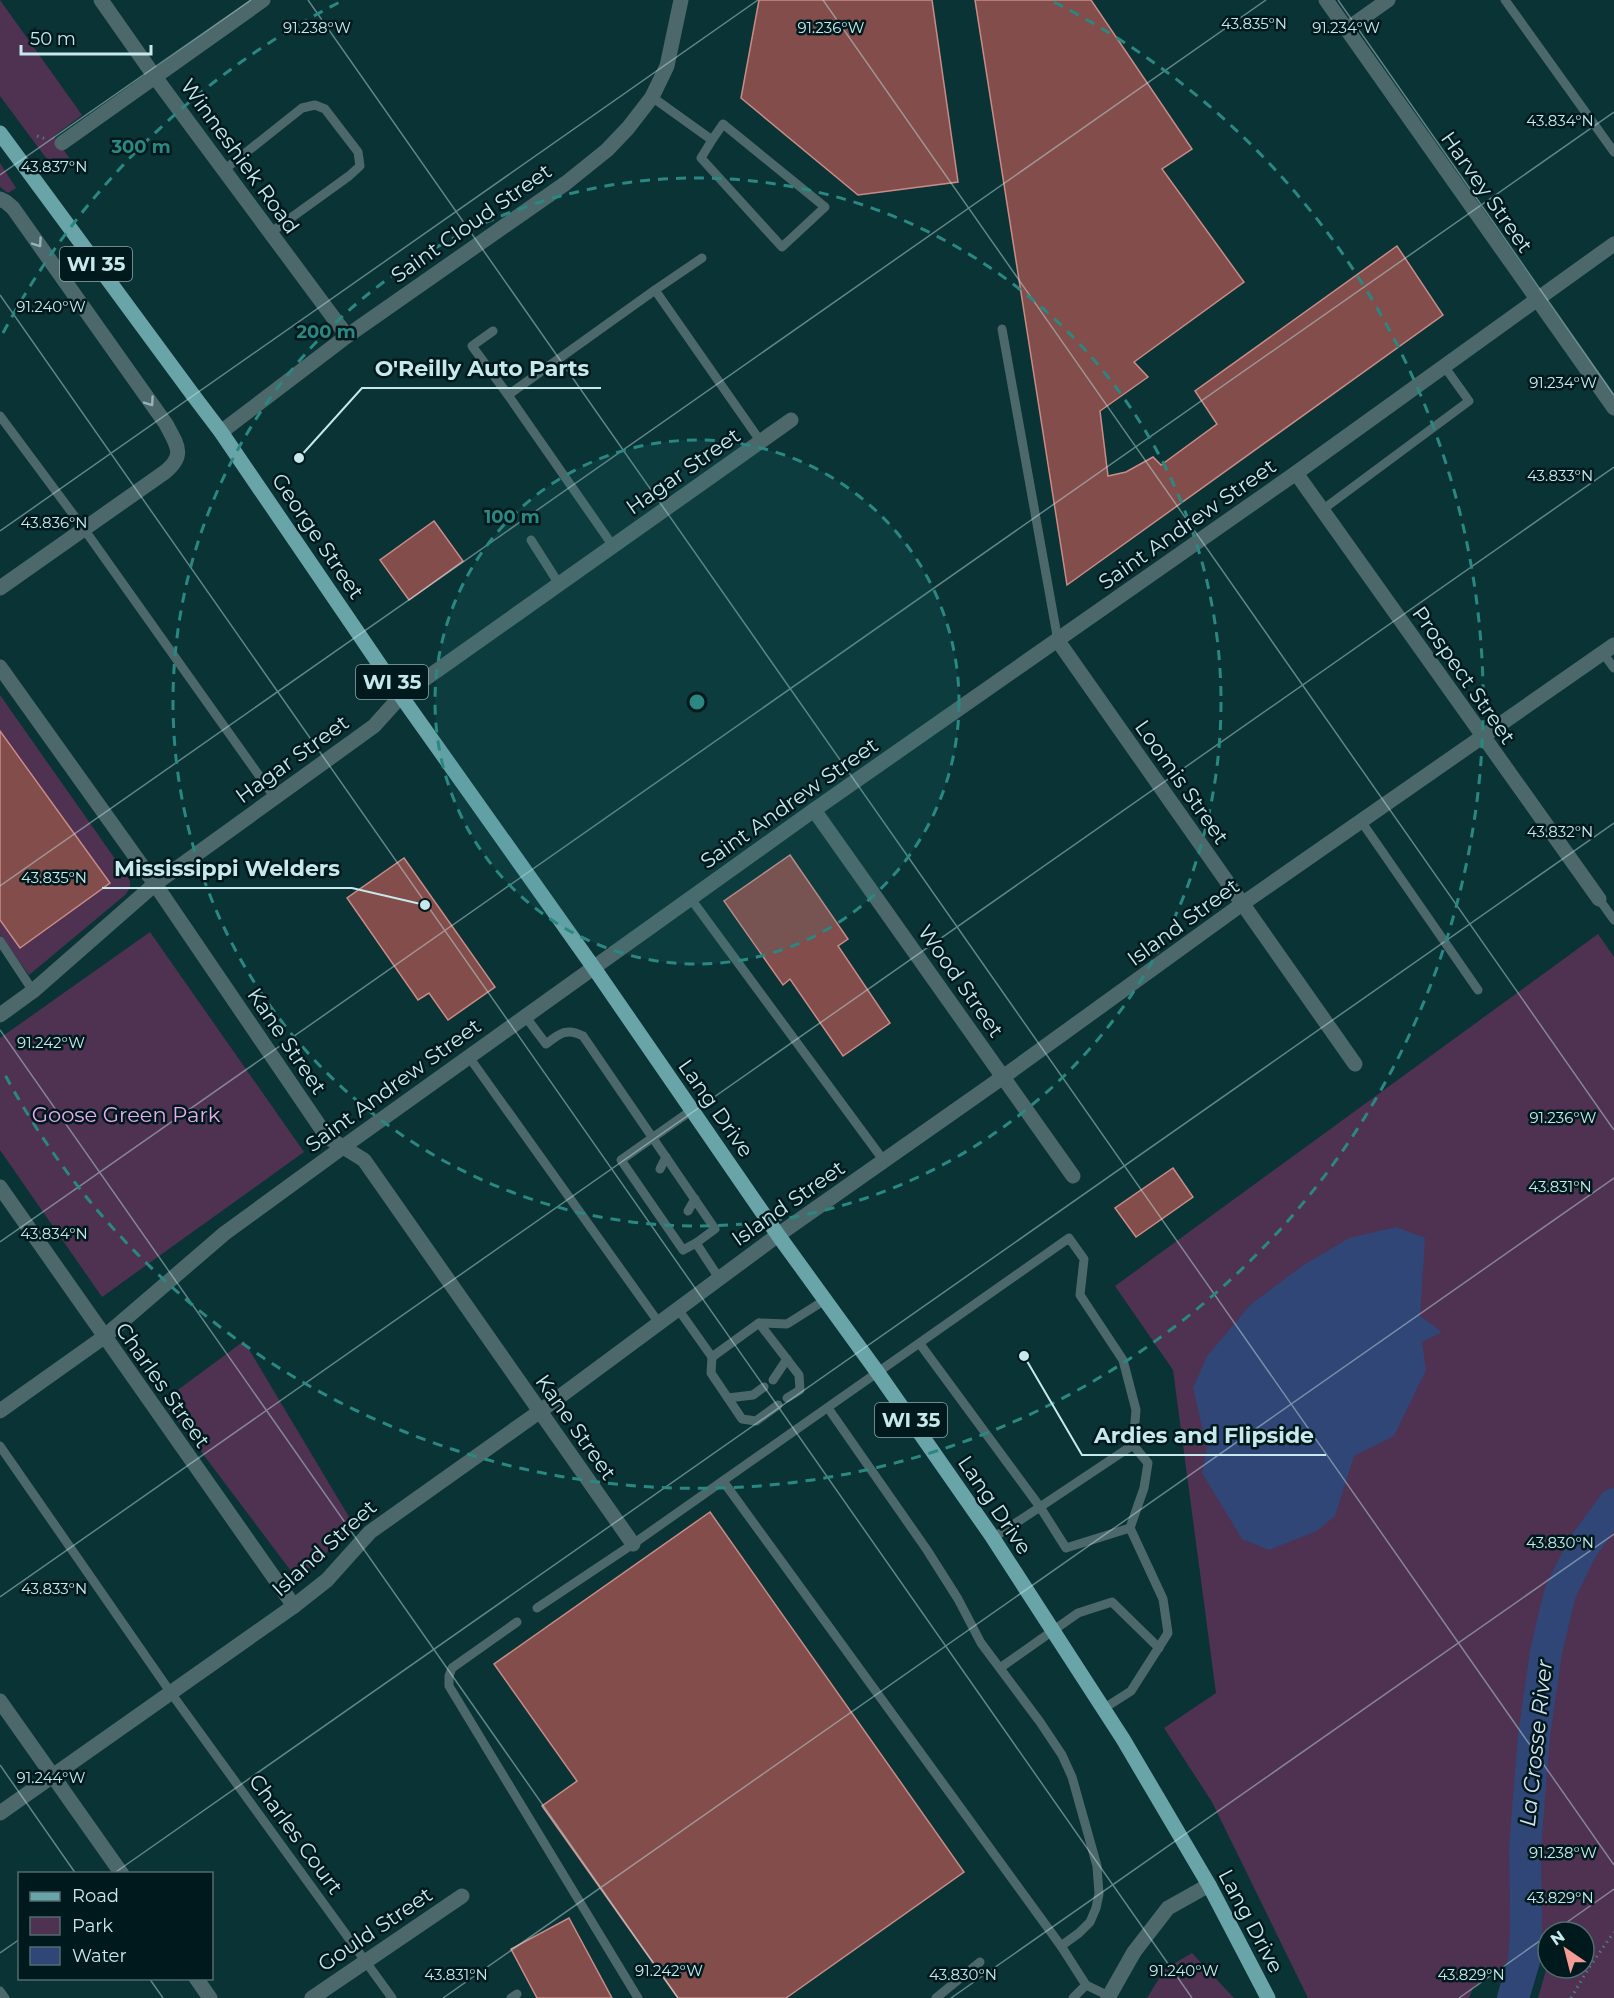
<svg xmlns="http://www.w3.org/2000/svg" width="1614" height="1998" font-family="Montserrat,sans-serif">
<rect width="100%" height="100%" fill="#0a3336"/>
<g fill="#4f3152">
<polygon points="0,0 82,115 54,136 70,159 55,170 0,96"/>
<polygon points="0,163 16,188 8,193 0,187"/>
<polygon points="0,695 125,873 130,881 130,888 125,895 29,975 0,935"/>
<polygon points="150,932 304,1152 102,1297 0,1150 0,1038"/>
<polygon points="1598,934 1614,957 1614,1998 1538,1998 1548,1963 1548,1968 1584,1968 1584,1932 1552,1931 1548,1932 1473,1988 1469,1998 1308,1998 1212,1802 1164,1728 1216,1693 1173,1370 1115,1286"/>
<polygon points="244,1341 355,1527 297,1579 163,1401"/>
<polygon points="1192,1953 1234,1998 1147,1998 1165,1969"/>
</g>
<polygon fill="#2f4676" points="1396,1227 1425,1238 1420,1316 1442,1332 1422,1342 1426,1370 1394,1436 1354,1456 1335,1516 1317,1531 1269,1550 1242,1539 1202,1473 1207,1448 1193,1388 1207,1356 1250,1305 1302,1266 1349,1238"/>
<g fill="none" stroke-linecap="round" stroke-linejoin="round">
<polyline stroke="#2f4676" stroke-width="32" points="1513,1998 1524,1961 1526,1929 1525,1848 1534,1736 1546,1652 1560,1593 1582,1548 1614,1504"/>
</g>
<g fill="#824d4a" stroke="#c78c88" stroke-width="1.5">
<polygon points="759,0 932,0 958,182 858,195 741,98"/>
<polygon points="975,0 1091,0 1192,149 1162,169 1244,282 1134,362 1148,377 1100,411 1108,476 1126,472 1153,457 1161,465 1217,424 1195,391 1397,246 1443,315 1067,585"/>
<polygon points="434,521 463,561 409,600 380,560"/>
<polygon points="0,731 110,883 20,948 0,920"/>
<polygon points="790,855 848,939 838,946 890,1023 843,1056 790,979 783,985 724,901"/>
<polygon points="404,858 495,987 448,1020 429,993 418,1000 347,898"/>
<polygon points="1173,1168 1193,1197 1136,1237 1115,1208"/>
<polygon points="710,1512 964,1872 786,1998 678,1998 542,1806 577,1781 494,1664"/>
<polygon points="569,1918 612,1998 537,1998 511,1949"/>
</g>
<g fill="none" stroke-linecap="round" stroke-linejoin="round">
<g stroke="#53797c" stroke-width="3" stroke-dasharray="1.5 4.5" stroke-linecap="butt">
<polyline points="37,136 46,139"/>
<polyline points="1571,1998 1588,1969 1614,1932"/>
</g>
<g stroke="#4d686b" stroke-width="9">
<polyline points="1505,0 1614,152"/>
<polyline points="652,97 712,140 723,124 825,207 782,247 701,158 712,140"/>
<polyline points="224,170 302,108 315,105 325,109 358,152 360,166 349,176 270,233"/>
<polyline points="702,258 655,290 761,442"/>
<polyline points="1002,329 1058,641"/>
<polyline points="493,331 472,346 508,395 655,290"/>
<polyline points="508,395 613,546"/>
<polyline points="0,416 84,529 275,798"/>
<polyline points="1322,510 1469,401 1444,366"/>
<polyline points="531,540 559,584"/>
<polyline points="1603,653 1614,668"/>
<polyline points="1361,821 1478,990"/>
<polyline points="691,899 884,1161"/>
<polyline points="1599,899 1614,920"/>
<polyline points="0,941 33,991"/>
<path d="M525,1016l21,28c13,-10 21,-17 37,-8l132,193 -19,14 23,35"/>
<polyline points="469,1057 659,1323"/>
<polyline points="692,1110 621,1160 683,1250 696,1243"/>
<polyline points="660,1169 666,1157"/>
<polyline points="688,1211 695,1199"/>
<polyline points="678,1309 712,1357 759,1323 787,1324 825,1300"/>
<polyline points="759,1323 799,1375 800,1390 787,1398"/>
<polyline points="920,1344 1040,1507 993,1538"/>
<polyline points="712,1357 711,1373 742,1419 756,1421 778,1405"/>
<polyline points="773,1380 787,1359"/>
<polyline points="728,1398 753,1395 764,1387"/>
<polyline points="828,1408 927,1550 958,1599 981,1643 1040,1722 1062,1755 1072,1777 1097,1866 1099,1894 1096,1908 1090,1922 1079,1933 1061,1946"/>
<polyline points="0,1446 171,1693 392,1998"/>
<polyline points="723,1481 1061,1946 1086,1985 1109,1996"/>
<polyline points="1130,1528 1144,1488 1148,1463 1133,1445"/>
<polyline points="537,1608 633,1544 1069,1238 1084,1259 1080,1295 1123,1360 1136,1410 1133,1445 1040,1507 1066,1548 1130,1528 1163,1599 1168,1633 1131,1691 1103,1709"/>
<polyline points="517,1622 452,1668 449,1676 449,1686 638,1998"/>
<polyline points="1000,1668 1078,1613 1112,1602 1159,1648"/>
<polyline points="0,1991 5,1998"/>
<polyline points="511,1998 517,1994"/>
<polyline points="936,1998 980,1962"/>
<polyline points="1073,1998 1086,1985"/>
</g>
<g stroke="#4d686b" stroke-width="15">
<polyline points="101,0 155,77 347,336"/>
<polyline points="1326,0 1614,408"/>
<polyline points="1347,29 1388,0"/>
<polyline points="62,143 263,0"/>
<path d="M0,199l6,3 7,6 153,216c11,21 20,31 -1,48l-165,116"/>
<polyline points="221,432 347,336 566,183 607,150 628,128 652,97 667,66 681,0"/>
<polyline points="1296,473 1599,899"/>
<polyline points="1058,641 1355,1064"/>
<polyline points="0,667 155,884 327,1137 364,1160 633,1544"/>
<polyline points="814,810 1073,1176"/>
<polyline points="0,1015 33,991 155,884 374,726 401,696 791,420"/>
<polyline points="0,1187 294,1606"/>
<polyline points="0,1411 104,1337 225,1233 343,1147 814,810 1296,473 1614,244"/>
<polyline points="0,1701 122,1874"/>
<polyline points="0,1813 294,1606 327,1580 370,1532 539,1412 778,1235 1003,1077 1242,904 1614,645"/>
<polyline points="196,1978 210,1998"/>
<polyline points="312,1998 462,1896"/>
<polyline points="1108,1998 1134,1952 1168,1908 1209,1885"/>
</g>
<polyline stroke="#69a4a9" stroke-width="15" points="193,395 221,432 401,696 594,968 778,1235 878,1373 991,1535 1123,1739 1209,1885 1268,1998"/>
<polyline stroke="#69a4a9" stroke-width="15" points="0,133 193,395"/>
</g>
<defs><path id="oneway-chevron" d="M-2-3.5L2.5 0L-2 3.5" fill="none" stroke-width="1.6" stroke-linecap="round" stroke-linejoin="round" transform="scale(1.5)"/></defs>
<g stroke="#96b5b8">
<use href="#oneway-chevron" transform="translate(38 243) rotate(55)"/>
<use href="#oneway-chevron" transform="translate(150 402) rotate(55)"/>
</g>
<path fill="none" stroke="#c7e9ec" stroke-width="1.5" stroke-opacity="0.45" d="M308,0l1306,1865M823,0l791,1130M1338,0l276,395M0,175l251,-175M0,295l1192,1703M0,531l758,-531M0,886l1266,-886M0,1030l678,968M0,1242l1614,-1130M0,1597l1614,-1130M0,1765l76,109M113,1874l1501,-1051M1553,1932l61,-43M0,1953l20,-14M149,1978l14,20M443,1998l1171,-820M951,1998l663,-464M1459,1998l89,-63"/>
<circle cx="697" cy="702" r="262" fill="#2b8781" fill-opacity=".12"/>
<g fill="none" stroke="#2b8781" stroke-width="3" stroke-dasharray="10 8">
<circle cx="697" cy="702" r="262"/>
<circle cx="697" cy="702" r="524"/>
<path d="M3 333A786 786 0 0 1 340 2M1054 2A786 786 0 1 1 3 1071"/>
</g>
<g text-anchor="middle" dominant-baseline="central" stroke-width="5" stroke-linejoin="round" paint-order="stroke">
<g fill="#00191c" stroke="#8babae" stroke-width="1.5">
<rect x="60" y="247" width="72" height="34" rx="4.5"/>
<rect x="356" y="665" width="72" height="34" rx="4.5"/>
<rect x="875" y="1403" width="72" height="34" rx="4.5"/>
</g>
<g font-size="20" font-weight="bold" fill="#c7e9ec">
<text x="96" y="264">WI 35</text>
<text x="392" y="682">WI 35</text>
<text x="911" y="1420">WI 35</text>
</g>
<g font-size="21" fill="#c7e9ec" stroke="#00191c">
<text transform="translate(240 156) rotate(54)">Winneshiek Road</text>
<text transform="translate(1487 192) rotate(55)">Harvey Street</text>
<text transform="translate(471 223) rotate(-35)">Saint Cloud Street</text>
<text transform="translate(683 471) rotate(-35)">Hagar Street</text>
<text transform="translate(1187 524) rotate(-35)">Saint Andrew Street</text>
<text transform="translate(318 536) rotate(56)">George Street</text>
<text transform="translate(1464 675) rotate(55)">Prospect Street</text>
<text transform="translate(292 759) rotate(-36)">Hagar Street</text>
<text transform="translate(1182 782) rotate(55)">Loomis Street</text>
<text transform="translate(789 803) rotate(-35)">Saint Andrew Street</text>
<text transform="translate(1183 922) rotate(-36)">Island Street</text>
<text transform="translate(961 981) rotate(55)">Wood Street</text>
<text transform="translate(287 1041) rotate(56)">Kane Street</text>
<text transform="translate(393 1085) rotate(-36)">Saint Andrew Street</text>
<text transform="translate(716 1108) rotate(55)">Lang Drive</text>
<text transform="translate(788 1203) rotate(-35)">Island Street</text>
<text transform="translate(163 1385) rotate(55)">Charles Street</text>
<text transform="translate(576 1427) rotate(55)">Kane Street</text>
<text transform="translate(995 1505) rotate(56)">Lang Drive</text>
<text transform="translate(324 1548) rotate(-42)">Island Street</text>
<text transform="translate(296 1834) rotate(54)">Charles Court</text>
<text transform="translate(1251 1921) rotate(62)">Lang Drive</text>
<text transform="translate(375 1929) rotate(-34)">Gould Street</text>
</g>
<g font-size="21" fill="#e9abf0" stroke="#00191c">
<text x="126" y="1114">Goose Green Park</text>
</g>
<g font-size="22" font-style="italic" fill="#d9e1f0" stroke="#00191c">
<text transform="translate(1536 1743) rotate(-84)">La Crosse River</text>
</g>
</g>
<g font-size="15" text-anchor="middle" fill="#c7e9ec" stroke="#00191c" stroke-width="5" stroke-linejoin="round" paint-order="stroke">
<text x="1254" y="29">43.835°N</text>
<text x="1346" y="33">91.234°W</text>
<text x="317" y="33">91.238°W</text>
<text x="831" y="33">91.236°W</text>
<text x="1560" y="126">43.834°N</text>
<text x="54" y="172">43.837°N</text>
<text x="51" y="312">91.240°W</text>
<text x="1563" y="388">91.234°W</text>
<text x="1560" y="481">43.833°N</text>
<text x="54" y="528">43.836°N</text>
<text x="1560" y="837">43.832°N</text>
<text x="54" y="883">43.835°N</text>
<text x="51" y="1048">91.242°W</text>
<text x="1563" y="1123">91.236°W</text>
<text x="1560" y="1192">43.831°N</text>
<text x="54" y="1239">43.834°N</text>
<text x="1560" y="1548">43.830°N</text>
<text x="54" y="1594">43.833°N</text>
<text x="51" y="1783">91.244°W</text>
<text x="1563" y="1858">91.238°W</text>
<text x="1560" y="1903">43.829°N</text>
<text x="669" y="1976">91.242°W</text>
<text x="1184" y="1976">91.240°W</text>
<text x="456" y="1980">43.831°N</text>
<text x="963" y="1980">43.830°N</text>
<text x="1471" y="1980">43.829°N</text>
</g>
<circle cx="697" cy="702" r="9" fill="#2b8781" stroke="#00191c" stroke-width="3"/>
<g font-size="18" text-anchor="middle" font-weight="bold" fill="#2b8781" stroke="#00191c" stroke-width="5" stroke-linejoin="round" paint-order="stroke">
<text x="141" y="153">300 m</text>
<text x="326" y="338">200 m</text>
<text x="512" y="523">100 m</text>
</g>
<path fill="none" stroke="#c7e9ec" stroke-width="2" d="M299 458L362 388H601M425 905L352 888H102M1024 1356L1082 1455H1326"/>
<g fill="#c7e9ec" stroke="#00191c" stroke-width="2">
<circle cx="299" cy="458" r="6"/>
<circle cx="425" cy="905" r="6"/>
<circle cx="1024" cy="1356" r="6"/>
</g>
<g font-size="22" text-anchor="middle" font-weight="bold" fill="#c7e9ec" stroke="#00191c" stroke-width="5" stroke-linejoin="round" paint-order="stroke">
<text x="482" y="376">O'Reilly Auto Parts</text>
<text x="227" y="876">Mississippi Welders</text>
<text x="1204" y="1443">Ardies and Flipside</text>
</g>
<rect x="18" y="1872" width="195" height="108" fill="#00191c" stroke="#506c6f" stroke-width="1.5"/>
<rect x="30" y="1892" width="30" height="9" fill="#69a4a9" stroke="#506c6f" stroke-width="1.5"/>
<text x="72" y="1902" font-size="18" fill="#c7e9ec">Road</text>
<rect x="30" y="1917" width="30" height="18" fill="#4f3152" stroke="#506c6f" stroke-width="1.5"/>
<text x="72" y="1932" font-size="18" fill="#c7e9ec">Park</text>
<rect x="30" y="1947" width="30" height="18" fill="#2f4676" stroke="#506c6f" stroke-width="1.5"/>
<text x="72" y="1962" font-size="18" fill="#c7e9ec">Water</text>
<g transform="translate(1566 1950) rotate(325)"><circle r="28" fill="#00191c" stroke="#506c6f" stroke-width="1.5"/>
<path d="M0-4.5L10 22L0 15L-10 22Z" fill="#f59c96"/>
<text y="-9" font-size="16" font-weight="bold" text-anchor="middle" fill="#c7e9ec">N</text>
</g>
<path d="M21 45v9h130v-9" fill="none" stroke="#c7e9ec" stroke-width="3"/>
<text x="30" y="45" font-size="18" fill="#c7e9ec" stroke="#00191c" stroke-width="4.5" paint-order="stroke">50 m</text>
</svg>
